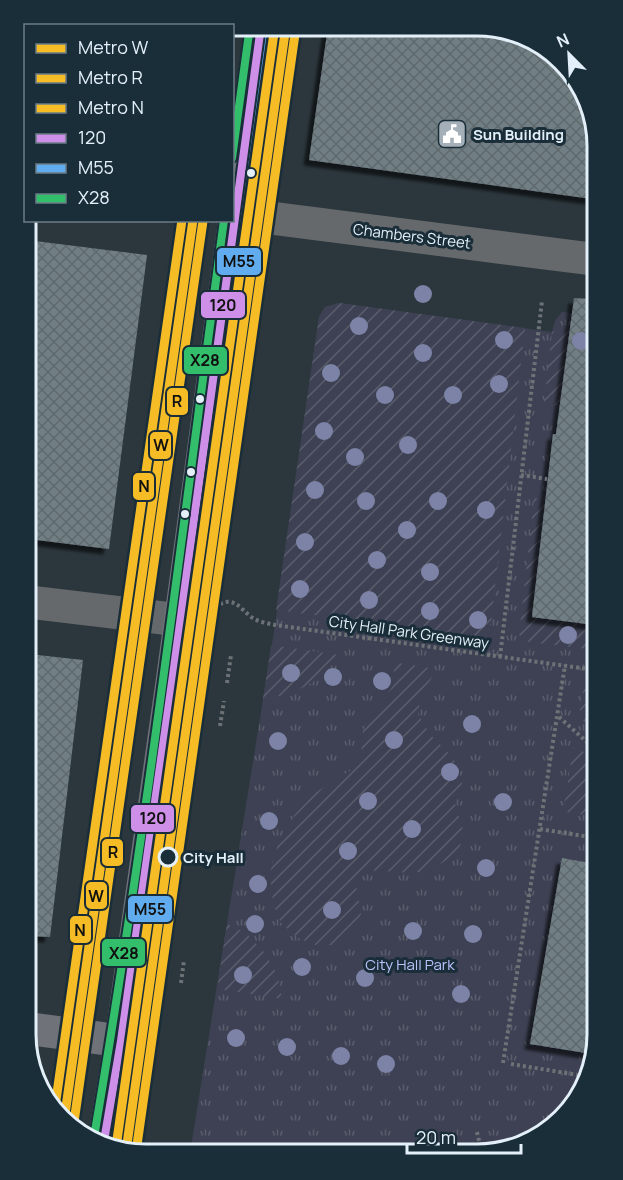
<svg xmlns="http://www.w3.org/2000/svg" width="623" height="1180" font-family="Manrope,sans-serif">
<defs>
<pattern id="park-tufts" width="24" height="20" patternUnits="userSpaceOnUse" patternTransform="scale(1.5)"><rect width="24" height="20" fill="#3d4153"/><path d="M3 7l-1-3M5 7V3M7 7l1-3M15 17l-1-3M17 17v-4M19 17l1-3" fill="none" stroke="#595d6c"/></pattern>
<pattern id="garden-furrows" width="10" height="10" patternUnits="userSpaceOnUse" patternTransform="scale(1.5)"><rect width="10" height="10" fill="#3d4153"/><path d="M-1 1l2-2M0 10L10 0M9 11l2-2" fill="none" stroke="#595d6c"/></pattern>
<pattern id="building-cross-hatch" width="8" height="8" patternUnits="userSpaceOnUse" patternTransform="scale(1.5)"><rect width="8" height="8" fill="#717f84"/><path d="M0 0l8 8M0 8l8-8" fill="none" stroke="#5f696d"/></pattern>
<filter id="shadow"><feDropShadow dx="-5.5" dy="5.5" stdDeviation="1.5" flood-color="#0009"/></filter>
</defs>
<rect width="100%" height="100%" fill="#2c373d"/>
<polygon fill="url(#park-tufts)" points="339,303 552,332 555,321 562,312 593,315 597,1042 572,1108 515,1148 190,1153 275,625 319,317 325,307"/>
<g fill="url(#garden-furrows)">
<polygon points="339,303 525,328 491,622 489,630 485,634 470,636 276,610 319,317 325,307"/>
<polygon points="560,330 569,331 593,341 593,353 567,350 560,406 544,404 552,332"/>
<polygon points="534,498 545,500 541,527 544,528 533,617 595,625 595,650 528,642 519,635"/>
<path d="M271,645l69,10c-22,30 -42,37 -77,45z"/>
<path d="M393,662l43,7 -16,31 -2,14 11,19 24,25 9,25 -7,21 9,29 -6,19c-10,6 -22,17 -33,19 -21,5 -42,-3 -63,1l-6,13 5,29 -6,15 -7,11 -13,5h-19l-18,-7 -17,-15 -8,-20 -3,-30 9,-33 17,-27 19,-20 39,-25 7,-13 2,-25 32,-47z"/>
<polygon points="592,686 595,687 595,732 579,717 583,691 587,687"/>
<polygon points="573,747 579,748 595,762 596,817 567,812 564,809"/>
<polygon points="227,924 246,933 264,952 277,974 282,999 217,989"/>
</g>
<g fill="url(#building-cross-hatch)" filter="url(#shadow)">
<polygon points="328,27 500,28 556,55 591,108 592,199 309,160"/>
<polygon points="27,240 147,255 109,549 29,539"/>
<polygon points="574,298 592,299 595,625 532,617 553,434 556,434"/>
<polygon points="29,654 83,660 50,937 31,936"/>
<polygon points="562,858 596,864 597,1042 592,1054 530,1044"/>
</g>
<g fill="none" stroke-linecap="round" stroke-linejoin="round">
<g stroke="#6d7276" stroke-width="4" stroke-dasharray="3 3" stroke-linecap="butt">
<polyline points="521,475 547,479"/>
<path d="M220,604c14,-7 20,4 30,12 7,6 17,7 25,9l320,45"/>
<polyline points="500,657 542,301"/>
<polyline points="227,683 231,655"/>
<polyline points="559,717 595,749"/>
<polyline points="220,726 224,701"/>
<polyline points="540,829 596,838"/>
<polyline points="181,983 184,960"/>
<polyline points="503,1063 565,665"/>
<polyline points="511,1064 584,1076"/>
<polyline points="477,1132 481,1149"/>
</g>
<g stroke="#66696c" stroke-width="33">
<polyline points="232,213 592,259"/>
<polyline points="29,602 180,620"/>
</g>
<g stroke="#6f7278" stroke-width="33">
<polyline points="32,1029 121,1041"/>
<polyline points="104,1141 121,1041 173,675 261,26"/>
</g>
<g stroke="#1a2e3a" stroke-width="12">
<polyline id="bus-1" points="104,1141 121,1041 173,675 261,26"/>
</g>
<g stroke="#1a2e3a" stroke-width="12">
<polyline id="bus-2" points="114,1143 131,1042 183,676 271,27"/>
</g>
<g stroke="#1a2e3a" stroke-width="12">
<g id="bus-3">
<polyline points="232,158 250,26"/>
<path d="M94,1137c52,-304 89,-611 130,-917"/>
</g>
</g>
<use href="#bus-1" stroke="#ce8fe9" stroke-width="8"/>
<use href="#bus-2" stroke="#60acee" stroke-width="8"/>
<use href="#bus-3" stroke="#33be6c" stroke-width="8"/>
<g stroke="#1a2e3a" stroke-width="14">
<g id="metro-1">
<polyline points="64,1121 193,220"/>
<polyline points="126,1151 286,26"/>
</g>
</g>
<g stroke="#1a2e3a" stroke-width="14">
<g id="metro-2">
<polyline points="74,1122 203,221"/>
<polyline points="136,1152 296,27"/>
</g>
</g>
<g stroke="#1a2e3a" stroke-width="14">
<g id="metro-3">
<polyline points="55,1107 182,220"/>
<polyline points="116,1147 275,26"/>
</g>
</g>
<use href="#metro-1" stroke="#f6bc26" stroke-width="9"/>
<use href="#metro-2" stroke="#f6bc26" stroke-width="9"/>
<use href="#metro-3" stroke="#f6bc26" stroke-width="9"/>
</g>
<g fill="#7c83a6">
<circle cx="423" cy="294" r="9"/>
<circle cx="359" cy="326" r="9"/>
<circle cx="504" cy="340" r="9"/>
<circle cx="581" cy="341" r="9"/>
<circle cx="423" cy="353" r="9"/>
<circle cx="331" cy="373" r="9"/>
<circle cx="499" cy="384" r="9"/>
<circle cx="385" cy="395" r="9"/>
<circle cx="453" cy="395" r="9"/>
<circle cx="324" cy="431" r="9"/>
<circle cx="408" cy="445" r="9"/>
<circle cx="355" cy="457" r="9"/>
<circle cx="315" cy="490" r="9"/>
<circle cx="366" cy="501" r="9"/>
<circle cx="438" cy="501" r="9"/>
<circle cx="486" cy="510" r="9"/>
<circle cx="407" cy="530" r="9"/>
<circle cx="305" cy="542" r="9"/>
<circle cx="377" cy="560" r="9"/>
<circle cx="430" cy="572" r="9"/>
<circle cx="300" cy="589" r="9"/>
<circle cx="369" cy="600" r="9"/>
<circle cx="430" cy="611" r="9"/>
<circle cx="478" cy="620" r="9"/>
<circle cx="568" cy="635" r="9"/>
<circle cx="291" cy="673" r="9"/>
<circle cx="333" cy="677" r="9"/>
<circle cx="382" cy="681" r="9"/>
<circle cx="472" cy="724" r="9"/>
<circle cx="394" cy="740" r="9"/>
<circle cx="278" cy="741" r="9"/>
<circle cx="450" cy="772" r="9"/>
<circle cx="368" cy="801" r="9"/>
<circle cx="503" cy="802" r="9"/>
<circle cx="269" cy="821" r="9"/>
<circle cx="412" cy="829" r="9"/>
<circle cx="348" cy="851" r="9"/>
<circle cx="486" cy="868" r="9"/>
<circle cx="258" cy="884" r="9"/>
<circle cx="332" cy="910" r="9"/>
<circle cx="255" cy="924" r="9"/>
<circle cx="413" cy="931" r="9"/>
<circle cx="473" cy="934" r="9"/>
<circle cx="302" cy="967" r="9"/>
<circle cx="243" cy="975" r="9"/>
<circle cx="365" cy="978" r="9"/>
<circle cx="461" cy="994" r="9"/>
<circle cx="236" cy="1038" r="9"/>
<circle cx="287" cy="1047" r="9"/>
<circle cx="341" cy="1056" r="9"/>
<circle cx="386" cy="1064" r="9"/>
</g>
<defs>
<g id="civic-square" transform="scale(1.5)"><rect x="-9" y="-9" width="18" height="18" rx="4" fill="#a4afb7" stroke="#1a2e3a"/><path d="M-.6-6.5H3V-4.5H.6V-3L4-1V1h2V6H-6V1h2V-1L-.6-3ZM-1.2 2.5V6h2.4V2.5Z" fill="#fff"/></g>
</defs>
<g fill-rule="evenodd">
<use href="#civic-square" x="452" y="134"/>
</g>
<g fill="#e4f0f9" stroke="#1a2e3a" stroke-width="2">
<circle cx="251" cy="173" r="5"/>
<circle cx="200" cy="399" r="5"/>
<circle cx="191" cy="472" r="5"/>
<circle cx="185" cy="514" r="5"/>
</g>
<circle fill="#1a2e3a" stroke="#e4f0f9" stroke-width="3" cx="168" cy="857" r="9"/>
<g text-anchor="middle" dominant-baseline="central" stroke-width="6" stroke-linejoin="round" paint-order="stroke">
<g font-size="15" font-weight="bold" fill="#e4f0f9" stroke="#1a2e3a" text-anchor="start">
<text x="473" y="134">Sun Building</text>
</g>
<g font-size="15" fill="#e4f0f9" stroke="#1a2e3a">
<text transform="translate(412 236) rotate(7)">Chambers Street</text>
<text transform="translate(409 632) rotate(8)">City Hall Park Greenway</text>
</g>
<g font-size="15" font-weight="bold" fill="#e4f0f9" stroke="#1a2e3a" text-anchor="start">
<text x="183" y="857">City Hall</text>
</g>
<g font-size="15" fill="#bdc2fc" stroke="#1a2e3a">
<text x="410" y="964">City Hall Park</text>
</g>
</g>
<path d="M0 0H623V1180H0ZM146 36H477A110 110 0 0 1 587 146V1034A110 110 0 0 1 477 1144H146A110 110 0 0 1 36 1034V146A110 110 0 0 1 146 36Z" fill="#1a2e3a" fill-rule="evenodd"/>
<path fill="none" stroke="#e4f0f9" stroke-width="3" d="M146 36H477A110 110 0 0 1 587 146V1034A110 110 0 0 1 477 1144H146A110 110 0 0 1 36 1034V146A110 110 0 0 1 146 36Z"/>
<g stroke="#1a2e3a" stroke-width="2">
<rect x="216" y="247" width="46" height="29" rx="6" fill="#60acee"/>
<rect x="200" y="291" width="46" height="28" rx="6" fill="#ce8fe9"/>
<rect x="183" y="346" width="45" height="29" rx="6" fill="#33be6c"/>
<rect x="166" y="387" width="23" height="29" rx="6" fill="#f6bc26"/>
<rect x="149" y="431" width="23" height="29" rx="6" fill="#f6bc26"/>
<rect x="132" y="472" width="23" height="29" rx="6" fill="#f6bc26"/>
<rect x="130" y="804" width="45" height="29" rx="6" fill="#ce8fe9"/>
<rect x="101" y="838" width="23" height="29" rx="6" fill="#f6bc26"/>
<rect x="85" y="881" width="23" height="29" rx="6" fill="#f6bc26"/>
<rect x="127" y="895" width="46" height="28" rx="6" fill="#60acee"/>
<rect x="69" y="915" width="23" height="29" rx="6" fill="#f6bc26"/>
<rect x="101" y="938" width="45" height="29" rx="6" fill="#33be6c"/>
</g>
<g font-size="16" text-anchor="middle" font-weight="bold" fill="#111">
<text x="239" y="267">M55</text>
<text x="223" y="311">120</text>
<text x="205" y="366">X28</text>
<text x="177" y="407">R</text>
<text x="161" y="451">W</text>
<text x="144" y="492">N</text>
<text x="153" y="824">120</text>
<text x="113" y="858">R</text>
<text x="96" y="902">W</text>
<text x="150" y="915">M55</text>
<text x="80" y="936">N</text>
<text x="124" y="959">X28</text>
</g>
<rect x="24" y="24" width="210" height="198" fill="#1a2e3a" stroke="#6b7c86" stroke-width="1.5"/>
<rect x="36" y="44" width="30" height="9" fill="#f6bc26" stroke="#6b7c86" stroke-width="1.5"/>
<text x="78" y="54" font-size="18" fill="#e4f0f9">Metro W</text>
<rect x="36" y="74" width="30" height="9" fill="#f6bc26" stroke="#6b7c86" stroke-width="1.5"/>
<text x="78" y="84" font-size="18" fill="#e4f0f9">Metro R</text>
<rect x="36" y="104" width="30" height="9" fill="#f6bc26" stroke="#6b7c86" stroke-width="1.5"/>
<text x="78" y="114" font-size="18" fill="#e4f0f9">Metro N</text>
<rect x="36" y="134" width="30" height="9" fill="#ce8fe9" stroke="#6b7c86" stroke-width="1.5"/>
<text x="78" y="144" font-size="18" fill="#e4f0f9">120</text>
<rect x="36" y="164" width="30" height="9" fill="#60acee" stroke="#6b7c86" stroke-width="1.5"/>
<text x="78" y="174" font-size="18" fill="#e4f0f9">M55</text>
<rect x="36" y="194" width="30" height="9" fill="#33be6c" stroke="#6b7c86" stroke-width="1.5"/>
<text x="78" y="204" font-size="18" fill="#e4f0f9">X28</text>
<g transform="translate(569 54) rotate(336)" stroke="#1a2e3a" stroke-width="4.5" paint-order="stroke">
<path d="M0-4.5L10 22L0 15L-10 22Z" fill="#e4f0f9"/>
<text y="-9" font-size="16" font-weight="bold" text-anchor="middle" fill="#e4f0f9">N</text>
</g>
<path d="M407 1144v9h114v-9" fill="none" stroke="#e4f0f9" stroke-width="3"/>
<text x="416" y="1144" font-size="18" fill="#e4f0f9" stroke="#1a2e3a" stroke-width="4.5" paint-order="stroke">20 m</text>
</svg>
